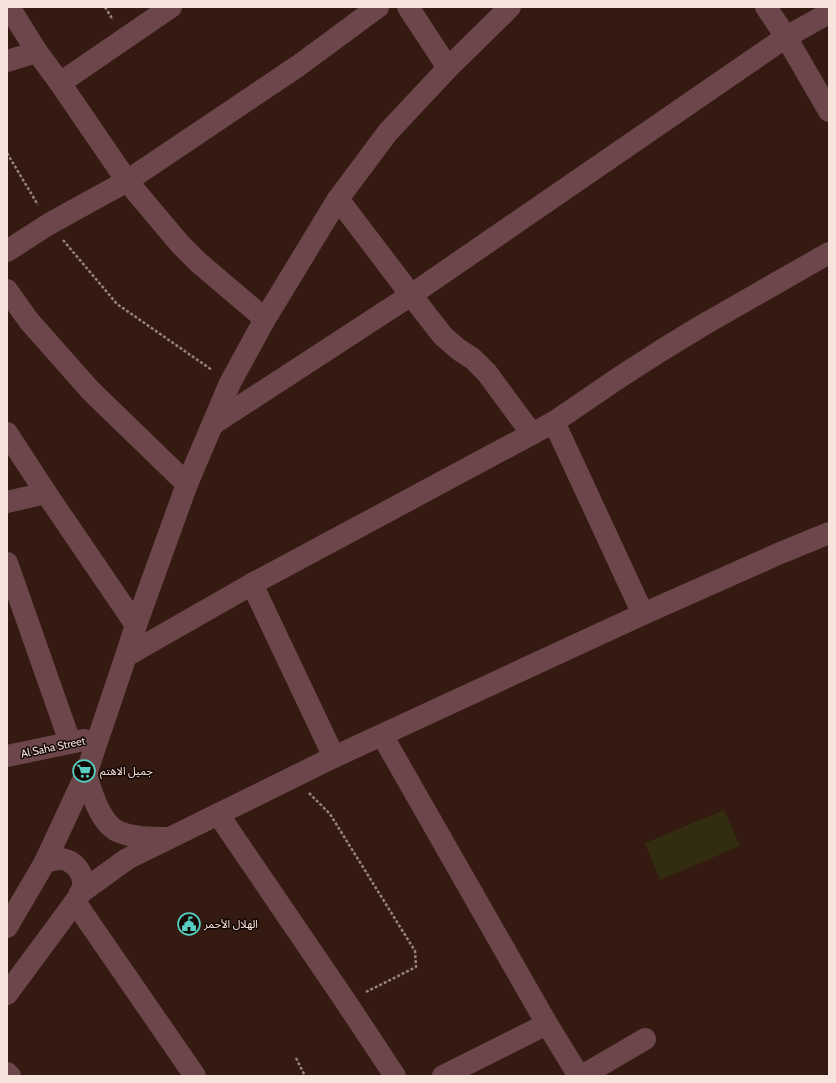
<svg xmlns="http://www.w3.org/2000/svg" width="836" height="1083" font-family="Cabin,'Noto Sans Arabic',sans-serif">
<rect width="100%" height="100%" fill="#341a11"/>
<polygon fill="#322c10" points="724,810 740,846 660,880 645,843"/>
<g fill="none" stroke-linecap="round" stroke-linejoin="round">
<g stroke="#99827a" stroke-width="2.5" stroke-dasharray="3 2" stroke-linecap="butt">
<polyline points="105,7 113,20"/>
<polyline points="7,153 38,205"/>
<polyline points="63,240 117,304 212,370"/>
<polyline points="309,793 330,814 415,951 416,967 366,992"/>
<polyline points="296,1058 305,1076"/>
</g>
<g stroke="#6c464b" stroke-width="22">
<polyline points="9,7 37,52"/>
<polyline points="408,7 448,68"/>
<polyline points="766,7 786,37 829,111"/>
<polyline points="7,61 37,52 60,83 171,7"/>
<polyline points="60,83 127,181 180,244 198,262 265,319"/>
<polyline points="338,199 411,295 443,336 458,349 473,359 487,373 532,434"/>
<polyline points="7,251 49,224 127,181 298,66 378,7"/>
<polyline points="7,290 29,321 91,391 187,484"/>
<polyline points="554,422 643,614"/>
<polyline points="213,424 411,295 786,37 829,13"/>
<polyline points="7,433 46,493 136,625"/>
<polyline points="7,502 46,493"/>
<polyline points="7,563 70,742"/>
<polyline points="252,584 334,757"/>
<polyline points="126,656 252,584 554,422 620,377 662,350 703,325 829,253"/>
<polyline points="382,735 547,1024 579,1076"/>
<polyline points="7,756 84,740"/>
<path d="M86,774c5,18 14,48 31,57 15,7 34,7 50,7"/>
<polyline points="218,814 346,1002 395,1076"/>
<polyline points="80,893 127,859 334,757 643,614 778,554 829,533"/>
<polyline points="75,902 195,1076"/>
<polyline points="7,927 45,862 86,774 126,656 136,625 187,484 230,383 265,319 338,199 388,132 448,68 510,7"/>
<path d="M7,994l68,-92c3,-5 8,-11 8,-17 1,-10 -7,-22 -17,-25 -7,-3 -15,1 -21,2"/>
<polyline points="7,1073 10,1076"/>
<polyline points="443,1076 547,1024"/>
<polyline points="582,1076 645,1039"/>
</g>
</g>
<defs>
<g id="supermarket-ring" transform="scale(1.15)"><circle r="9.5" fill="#140805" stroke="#57cec1" stroke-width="1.5"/><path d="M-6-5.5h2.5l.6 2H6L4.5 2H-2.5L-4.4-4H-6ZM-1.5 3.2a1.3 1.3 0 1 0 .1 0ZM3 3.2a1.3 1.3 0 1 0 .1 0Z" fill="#57cec1"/></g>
<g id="civic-ring" transform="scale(1.15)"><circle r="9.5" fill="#140805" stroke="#57cec1" stroke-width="1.5"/><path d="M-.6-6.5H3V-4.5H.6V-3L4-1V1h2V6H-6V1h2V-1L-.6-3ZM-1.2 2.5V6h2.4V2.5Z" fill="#57cec1"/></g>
</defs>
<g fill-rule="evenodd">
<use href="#supermarket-ring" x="84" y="771"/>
<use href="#civic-ring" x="189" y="924"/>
</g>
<g text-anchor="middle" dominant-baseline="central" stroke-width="3" stroke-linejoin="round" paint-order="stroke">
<g font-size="11" fill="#f6e3dc" stroke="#140805">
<text transform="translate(53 747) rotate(-12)">Al Saha Street</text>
</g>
<g font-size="11" fill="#f6e3dc" stroke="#140805" text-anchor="start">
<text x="100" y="771">جميل الاهتم</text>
<text x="204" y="924">الهلال الأحمر</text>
</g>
</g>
<rect width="836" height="1083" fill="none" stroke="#f6e3dc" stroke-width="16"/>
</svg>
